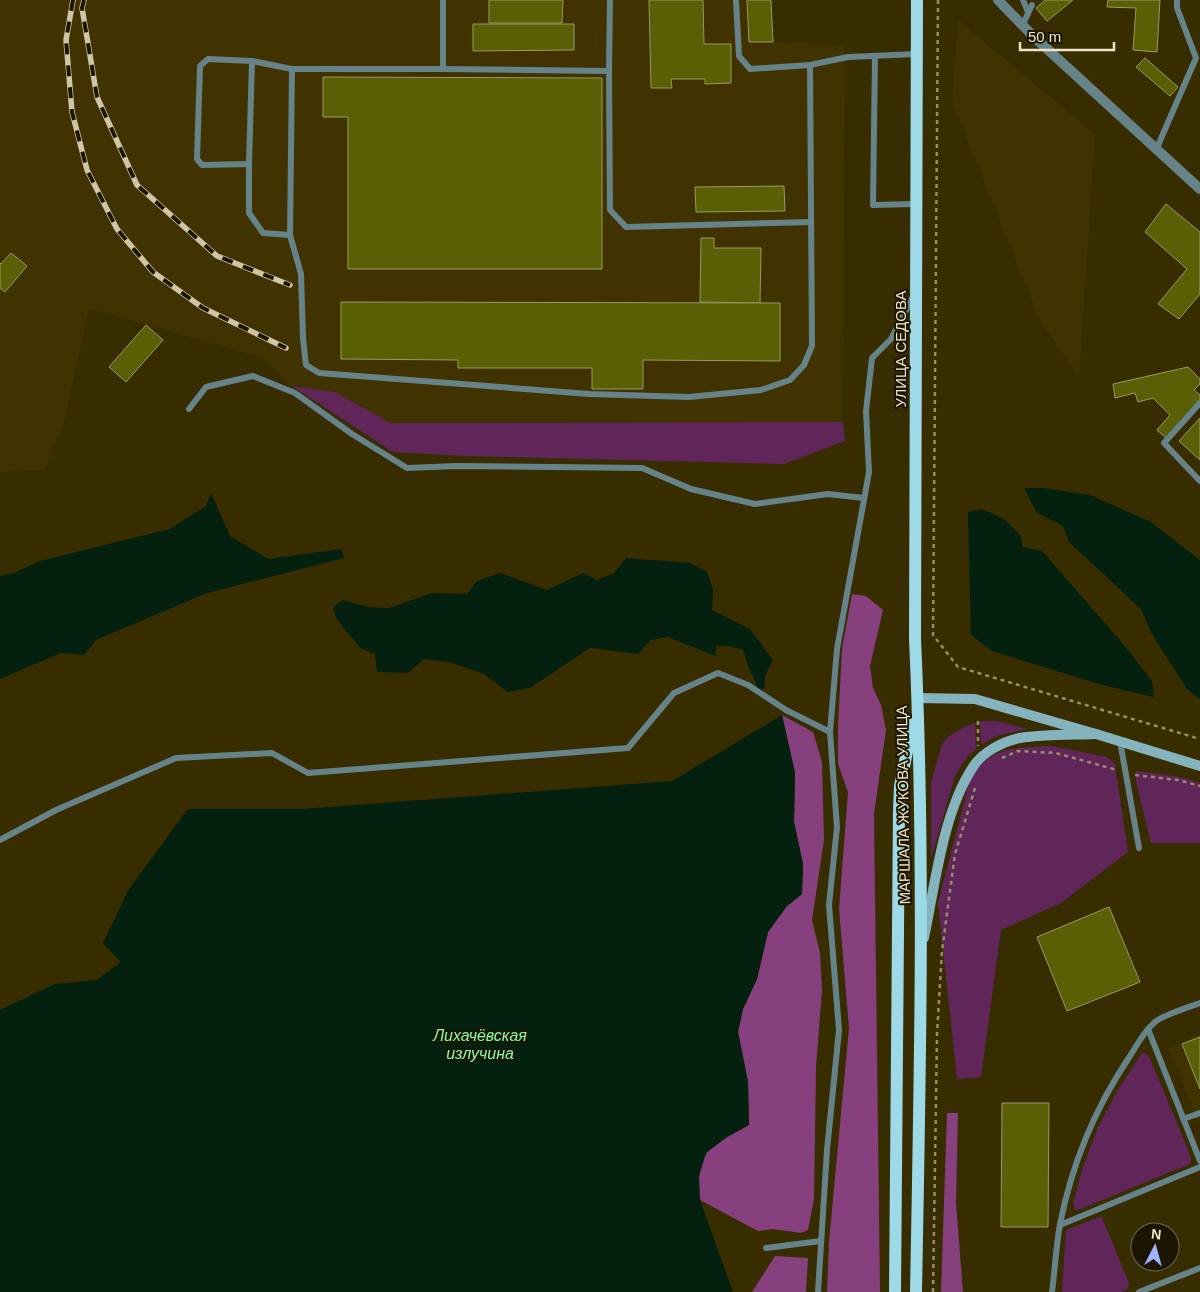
<svg xmlns="http://www.w3.org/2000/svg" width="1200" height="1292" font-family="Arial,sans-serif">
<rect width="100%" height="100%" fill="#382c01"/>
<g fill="#413300">
<polygon points="0,0 771,0 773,42 845,45 843,422 391,423 335,392 292,386 263,358 89,308 65,418 45,470 0,472"/>
<polygon points="958,20 1095,134 1079,376 1041,323 952,101"/>
<polygon points="1200,1035 1200,1126 1168,1048"/>
</g>
<g fill="#602659">
<polygon points="292,386 335,392 391,423 843,422 845,441 784,464 464,456 393,452"/>
<polygon points="980,721 997,721 1027,729 997,736 981,745"/>
<polygon points="975,723 976,749 967,757 955,776 931,859 931,782 942,744 949,736 962,728"/>
<path d="M1052,746l55,11 8,7 13,88 -67,51 -60,27 -20,147 -24,2 -19,-176 32,-124c3,-5 7,-11 12,-16 18,-17 46,-16 70,-17z"/>
<polygon points="1136,771 1176,776 1200,783 1200,843 1151,843 1136,782"/>
<polygon points="1142,1053 1145,1053 1149,1056 1191,1157 1190,1164 1078,1210 1075,1210 1073,1203 1082,1170 1098,1127 1119,1088"/>
<path d="M1099,1217h3l1,3 26,63c0,6 -3,7 -8,9h-59l4,-62z"/>
</g>
<g fill="#87407e">
<polygon points="852,594 866,596 883,610 870,666 873,688 881,705 886,730 874,814 880,1292 827,1292 829,1242 849,1028 839,909 848,792 838,764 838,726 842,649"/>
<path d="M782,715l31,17 9,30 2,78 -12,80 8,33 2,37 -6,77 -2,132 -6,31 -7,3 -28,-4 -15,2 -58,-31c-1,-14 -3,-34 6,-46 6,-10 32,-23 43,-29l-1,-43 -10,-50 5,-23 14,-30 11,-47 19,-26 15,-12 1,-30 -9,-42 1,-49z"/>
<polygon points="947,1113 958,1113 956,1203 963,1292 941,1292"/>
<polygon points="775,1256 808,1258 806,1292 752,1292"/>
</g>
<g fill="#04200e">
<polygon points="1024,488 1043,488 1090,495 1151,522 1200,560 1200,699 1187,689 1152,634 1141,609 1069,542 1063,526 1037,513"/>
<polygon points="211,493 230,536 268,559 341,549 344,558 207,593 96,640 84,655 61,653 0,679 0,576 14,573 40,561 170,529 206,506"/>
<polygon points="982,509 1004,519 1021,536 1022,547 1042,551 1124,645 1152,681 1154,697 1102,685 992,651 971,635 968,512"/>
<polygon points="626,558 690,563 707,572 713,589 712,610 750,629 773,660 765,676 765,687 759,690 749,668 743,650 729,646 716,646 716,656 668,637 651,640 638,654 590,648 530,688 508,692 484,674 449,662 424,659 408,673 377,672 375,654 360,648 336,618 333,607 343,600 368,607 389,608 432,593 467,594 477,581 500,573 547,590 583,573 597,580 614,573"/>
<polygon points="782,715 795,773 794,822 803,864 802,894 787,906 768,932 757,979 743,1009 738,1032 748,1082 749,1125 727,1137 706,1153 699,1176 700,1200 733,1292 0,1292 0,1010 55,984 97,980 121,962 103,943 129,889 188,809 302,809 672,781"/>
</g>
<g fill="#5a5e05" stroke="#969b64">
<polygon points="489,0 563,0 562,23 489,23"/>
<polygon points="649,0 703,0 704,44 731,44 731,83 705,84 705,79 671,79 672,88 651,88"/>
<polygon points="747,0 771,0 773,42 749,42"/>
<polygon points="1045,0 1073,0 1047,21 1036,8"/>
<polygon points="1108,0 1160,0 1157,52 1133,50 1136,8 1107,7"/>
<polygon points="473,24 574,24 574,50 473,51"/>
<polygon points="1145,58 1178,87 1170,96 1136,67"/>
<polygon points="323,77 602,78 602,269 348,269 348,117 323,117"/>
<polygon points="784,186 785,211 696,212 695,187"/>
<polygon points="1166,204 1200,232 1200,294 1179,319 1158,304 1187,269 1145,232"/>
<polygon points="701,238 714,238 714,248 761,248 760,303 700,302"/>
<polygon points="11,253 27,266 5,292 0,288 0,263 1,264"/>
<polygon points="341,302 780,303 780,361 643,360 643,389 592,389 592,368 458,368 458,360 341,359"/>
<polygon points="146,325 163,340 126,382 109,367"/>
<polygon points="1188,367 1200,379 1200,384 1194,390 1200,395 1200,401 1167,439 1157,430 1170,415 1153,398 1138,402 1135,393 1115,398 1113,384"/>
<polygon points="1200,418 1200,460 1179,441"/>
<polygon points="1109,907 1140,982 1067,1011 1037,937"/>
<polygon points="1200,1037 1200,1089 1182,1044"/>
<polygon points="1002,1103 1049,1103 1048,1227 1001,1227"/>
</g>
<g fill="none" stroke-linecap="round" stroke-linejoin="round">
<g stroke="#988e6b" stroke-width="2.5" stroke-dasharray="4 4" stroke-linecap="butt">
<polyline points="938,0 933,635 958,667 1200,739"/>
<polyline points="978,721 978,746"/>
<polyline points="1002,758 1018,751 1056,753 1117,770"/>
<polyline points="1135,775 1178,780 1200,786"/>
<polyline points="933,1292 937,1034 942,951 955,854 975,788"/>
</g>
<g stroke="#668389" stroke-width="6">
<polyline points="443,0 443,69 292,69 290,235 301,274 303,339 306,365 319,373 589,394 689,397 761,390 790,380 804,365 812,346 810,65"/>
<polyline points="736,0 739,56 750,69 810,65 848,57 917,54"/>
<polyline points="1023,0 1028,12"/>
<polyline points="1023,24 1032,5"/>
<polyline points="875,56 873,205 916,204"/>
<polyline points="252,61 249,164 202,165 197,159 200,66 208,59 252,61 292,69"/>
<polyline points="443,69 609,71 610,0"/>
<polyline points="609,71 610,210 626,227 811,222"/>
<polyline points="1156,150 1196,58 1177,8 1177,0"/>
<polyline points="249,164 249,213 263,233 290,235"/>
<polyline points="1200,403 1164,443 1200,481"/>
<polyline points="189,409 206,387 253,376 295,393 352,434 407,468 456,466 642,468 691,489 755,504 828,494 864,498"/>
<polyline points="1120,741 1139,848"/>
<polyline points="0,840 56,810 176,758 272,753 308,773 628,748 674,693 718,673 748,685 786,710 830,732"/>
<polyline points="1148,1029 1200,1161"/>
<polyline points="1183,1119 1200,1113"/>
<polyline points="1060,1225 1200,1167"/>
<polyline points="766,1248 821,1241"/>
<polyline points="818,1292 827,1150 839,1030 829,905 837,827 830,732 837,649 869,472 866,411 872,358 891,339 913,297"/>
<path d="M1052,1292c3,-23 4,-46 8,-68 12,-60 34,-114 68,-165 8,-12 15,-27 27,-37 8,-7 34,-15 45,-19"/>
<polyline points="1139,1292 1200,1268"/>
</g>
<polyline stroke="#668389" stroke-width="10" points="998,0 1033,36 1200,189"/>
<g stroke="#85b4be" stroke-width="10">
<polyline points="918,698 975,699 1096,734 1200,766"/>
<path d="M924,938c11,-53 19,-126 49,-171 9,-15 31,-26 47,-29 24,-4 52,-3 76,-4"/>
</g>
<g stroke="#9dd9e6" stroke-width="12">
<polyline points="895,1292 899,811 900,786 913,722"/>
<path d="M916,1292c4,-218 9,-435 -1,-653l2,-639"/>
</g>
<g stroke="#d0c6a7" stroke-width="5.5">
<g id="rail">
<polyline points="73,0 66,40 72,112 87,170 117,229 153,272 203,308 286,348"/>
<polyline points="84,0 82,8 97,97 137,185 217,256 290,285"/>
</g>
</g>
<use href="#rail" stroke="#1c1501" stroke-width="4" stroke-dasharray="11" stroke-linecap="butt"/>
</g>
<g text-anchor="middle" dominant-baseline="central" stroke-width="4" stroke-linejoin="round" paint-order="stroke">
<g font-size="15" fill="#efe6ca" stroke="#1c1501">
<text transform="translate(900 349) rotate(-90)">УЛИЦА СЕДОВА</text>
<text transform="translate(903 805) rotate(-91)">МАРШАЛА ЖУКОВА УЛИЦА</text>
</g>
<g font-size="16" font-style="italic" fill="#83faa9" stroke="#1c1501">
<text x="480" y="1035">Лихачёвская<tspan x="480" dy="18">излучина</tspan></text>
</g>
</g>
<g transform="translate(1155 1247) rotate(6)"><circle r="24" fill="#1c1501" stroke="#706951"/>
<path d="M0-4L9 19L0 12L-9 19Z" fill="#a0b3fd"/>
<text y="-8" font-size="14" font-weight="bold" text-anchor="middle" fill="#efe6ca">N</text>
</g>
<path d="M1020 42v8h94v-8" fill="none" stroke="#efe6ca" stroke-width="2.5"/>
<text x="1028" y="42" font-size="15" fill="#efe6ca" stroke="#1c1501" stroke-width="4" paint-order="stroke">50 m</text>
</svg>
